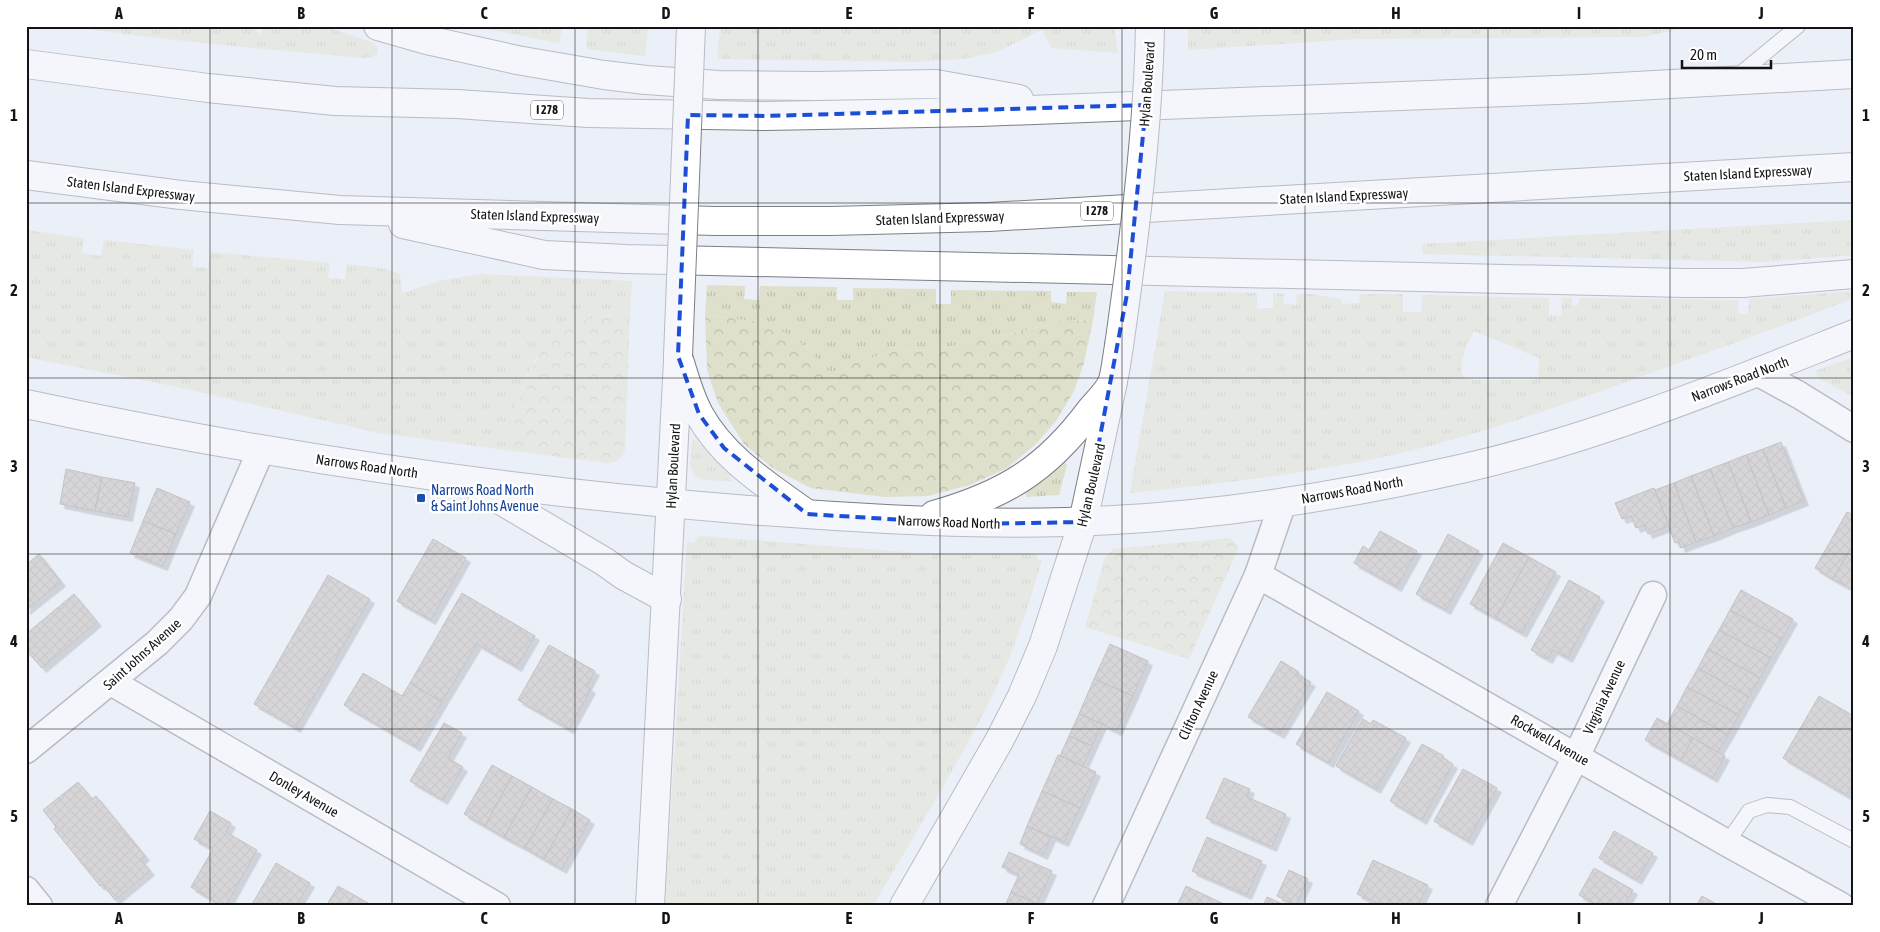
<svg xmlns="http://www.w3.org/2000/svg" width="1880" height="932" font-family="'Asap Condensed',sans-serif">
<defs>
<pattern id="grass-tufts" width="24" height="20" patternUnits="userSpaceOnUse" patternTransform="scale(1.25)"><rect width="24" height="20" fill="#dee0cb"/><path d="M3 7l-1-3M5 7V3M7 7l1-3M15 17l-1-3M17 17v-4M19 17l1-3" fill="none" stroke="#bebfae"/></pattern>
<pattern id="forest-crowns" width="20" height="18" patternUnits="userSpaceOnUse" patternTransform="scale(1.25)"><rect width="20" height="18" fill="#dee0cb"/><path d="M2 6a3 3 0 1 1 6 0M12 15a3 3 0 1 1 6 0" fill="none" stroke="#bebfae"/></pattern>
<pattern id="building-cross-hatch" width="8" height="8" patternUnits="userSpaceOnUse" patternTransform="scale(1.25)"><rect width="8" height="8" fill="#beb6b2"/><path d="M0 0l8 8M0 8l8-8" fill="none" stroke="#a29c98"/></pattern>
<filter id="shadow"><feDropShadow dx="4.5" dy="4.5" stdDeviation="0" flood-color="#0004"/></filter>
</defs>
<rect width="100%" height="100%" fill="#ebeff7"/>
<g fill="url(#grass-tufts)" fill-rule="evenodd">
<path d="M68,26h181l12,8 3,-8h60l50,17 4,5 -1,7 -4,2 -8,1c-99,-9 -198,-17 -297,-32z"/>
<polygon points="471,26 555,26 562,28 559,43"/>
<polygon points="588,26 648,26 645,56 586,49"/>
<polygon points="720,26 1114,26 1118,53 1051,48 1042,30 997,52 963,59 914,62 717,59"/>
<polygon points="1188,26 1695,26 1642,37 1357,39 1188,50"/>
<polygon points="1854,220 1854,255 1766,262 1423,254 1422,244"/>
<polygon points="26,230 84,238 82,253 101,256 104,240 194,250 192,267 208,268 210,252 330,263 328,278 345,279 347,264 387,269 400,274 402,293 443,280 482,274 632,281 630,313 596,317 536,358 526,378 517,402 506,450 379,433 173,386 26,357"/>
<polygon points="707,285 745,286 744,299 759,300 760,286 837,287 837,300 853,300 853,288 936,289 936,304 951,304 951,290 1051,291 1051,302 1066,304 1067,292 1097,292 1093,320 1062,321 1023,331 933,350 896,351 857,361 844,371 830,372 824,367 806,346 725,317 705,316"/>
<path d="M1165,291l92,2v16l16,-1v-15l11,1 -1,10 13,1 1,-11h14l30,5 1,5 17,-1 1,-9h43v18h18l1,-17 127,3v17l12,1 1,-18h10v8l6,-1 1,-7 159,2 1,14h9l1,-15 105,-8v7c-60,24 -121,45 -181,67 -93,34 -185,68 -281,90 -86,19 -175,29 -262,38zM1474,331l65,27 -1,20 -4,2h-61l-10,-3c-6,-13 5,-35 11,-46z"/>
<polygon points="1854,357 1854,397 1818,378 1815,371"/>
<polygon points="693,439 696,440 730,476 731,481 704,480 694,476 690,465 692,442"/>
<polygon points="1065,462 1067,466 1059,495 1026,497 1026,493"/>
<path d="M701,536l217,17h118l2,7h4c-13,44 -27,88 -47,130 -36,74 -81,145 -122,216h-208l22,-364 7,1 4,-6z"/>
</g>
<g fill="url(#forest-crowns)">
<path d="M630,313l-5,136c-3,11 -8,13 -18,14l-101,-13c10,-43 18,-90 56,-117 4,-3 8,-7 12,-9 18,-7 37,-8 56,-11z"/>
<path d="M705,316c37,2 68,5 99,29 10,8 16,20 26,27l14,-1 13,-10 39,-10 37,-1 90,-19 39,-10 31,-1 -9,43 -10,28 -18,30 -20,23 -29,24 -37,17 -42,11 -44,1 -73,-9 -37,-19 -30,-25 -26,-41 -11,-33z"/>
<polygon points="1230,538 1239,547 1189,659 1085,627 1105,558 1113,549"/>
</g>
<g fill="url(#building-cross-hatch)" stroke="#948c88" filter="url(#shadow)">
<polygon points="1781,442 1804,501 1786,508 1763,449"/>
<polygon points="1763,449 1786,508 1769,515 1746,455"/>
<polygon points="1746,455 1769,515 1751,522 1728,462"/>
<polygon points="1728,462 1751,522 1733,528 1710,469"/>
<polygon points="66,469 102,477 95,511 60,504"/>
<polygon points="1710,469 1733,528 1714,536 1691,476"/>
<polygon points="1691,476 1714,536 1696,542 1674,483"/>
<polygon points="102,477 135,483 128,517 95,511"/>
<polygon points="1674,483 1696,542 1681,548 1679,542 1675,543 1655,490"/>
<polygon points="157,488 190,502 176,534 143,521"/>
<polygon points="1654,488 1669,526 1648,534 1644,525 1636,528 1631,516 1622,519 1615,503"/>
<polygon points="1847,512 1854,515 1854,543 1833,579 1815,568"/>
<polygon points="143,521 176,534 163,566 130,553"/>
<polygon points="1380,531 1417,551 1397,587 1354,563 1363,546 1369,550"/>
<polygon points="1448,534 1479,551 1446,610 1416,594"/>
<polygon points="433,539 466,558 431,620 397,601"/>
<polygon points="1503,543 1529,557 1496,618 1470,604"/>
<polygon points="1854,543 1854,586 1852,589 1833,579"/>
<polygon points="39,554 61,582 26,610 26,565"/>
<polygon points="1529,557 1556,572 1522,633 1496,618"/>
<polygon points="328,575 370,599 296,728 254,704"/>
<polygon points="1569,580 1600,597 1568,658 1553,650 1548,659 1531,650"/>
<polygon points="1741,590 1793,619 1782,639 1730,610"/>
<polygon points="462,593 535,636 517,667 477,644 442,702 410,683"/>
<polygon points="74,594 97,622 42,668 26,650 26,634"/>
<polygon points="1730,610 1782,639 1771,658 1719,630"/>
<polygon points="1719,630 1771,658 1760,678 1708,649"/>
<polygon points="1110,644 1148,661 1133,696 1094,679"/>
<polygon points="549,645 595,671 587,686 591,689 569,729 518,700"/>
<polygon points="1708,649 1760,678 1749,697 1698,668"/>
<polygon points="1281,661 1299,672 1297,675 1311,682 1280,734 1248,717"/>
<polygon points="1698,668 1749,697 1739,715 1687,687"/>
<polygon points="363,673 402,696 410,683 442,702 416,747 344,705"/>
<polygon points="1094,679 1133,696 1117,731 1079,714"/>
<polygon points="1687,687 1739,715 1728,735 1677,706"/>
<polygon points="1327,692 1359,711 1329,763 1296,744"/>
<polygon points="1819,696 1854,716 1854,782 1846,795 1783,758"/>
<polygon points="1677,706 1728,735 1718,752 1667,724"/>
<polygon points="1079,714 1102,724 1092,746 1069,736"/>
<polygon points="1657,718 1693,738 1681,760 1645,740"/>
<polygon points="1363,719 1371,724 1373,720 1406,738 1376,789 1336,766"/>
<polygon points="444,723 462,733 448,758 463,767 443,800 410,781"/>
<polygon points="1069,736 1092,746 1083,766 1060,756"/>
<polygon points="1693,738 1725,756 1713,778 1681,760"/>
<polygon points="1422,744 1444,756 1443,758 1453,764 1422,820 1390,801"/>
<polygon points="1058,755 1096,772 1080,808 1042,791"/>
<polygon points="492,765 512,776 485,826 464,814"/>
<polygon points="1463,769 1497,788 1468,841 1434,821"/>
<polygon points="512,776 532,787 504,837 485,826"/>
<polygon points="1224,778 1250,789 1247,797 1286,814 1272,847 1206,818"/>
<polygon points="78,782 92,799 96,796 145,856 141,860 150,871 115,900 102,884 100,886 54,829 56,827 43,810"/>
<polygon points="532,787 553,799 525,848 504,837"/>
<polygon points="1042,791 1080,808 1064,842 1027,826"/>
<polygon points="553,799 572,809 544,859 525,848"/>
<polygon points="572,809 590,820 562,869 544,859"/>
<polygon points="210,811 231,823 226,832 257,850 226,906 222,906 191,887 213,849 194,839"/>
<polygon points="1027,826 1051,837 1043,855 1020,844"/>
<polygon points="1614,831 1653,853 1637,880 1599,858"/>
<polygon points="1207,837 1262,861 1247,895 1192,871"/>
<polygon points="1009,852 1052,871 1037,904 1011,892 1019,875 1002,867"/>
<polygon points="1373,860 1428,885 1418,906 1383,906 1357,894"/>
<polygon points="276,863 310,883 296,906 251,906"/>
<polygon points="1594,868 1633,890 1624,906 1599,906 1579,895"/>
<polygon points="1289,870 1308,879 1296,905 1277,896"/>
<polygon points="338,886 354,895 347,906 326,906"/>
<polygon points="1186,886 1228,906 1177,906"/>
<polygon points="1011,892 1037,904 1036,906 1005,906"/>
<polygon points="354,895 370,904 368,906 347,906"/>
<polygon points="1702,896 1720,906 1696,906"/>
<polygon points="1267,897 1287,906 1263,906"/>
</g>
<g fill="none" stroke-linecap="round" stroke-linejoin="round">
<g stroke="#7c7f86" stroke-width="16">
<g id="service">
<polyline points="1735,78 1798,26"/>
<polyline points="1727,843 1749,811 1767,805 1790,807 1854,841"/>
</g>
</g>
<g stroke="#7c7f86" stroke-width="29">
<g id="minor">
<polyline points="1757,372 1799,395 1854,429"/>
<polyline points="1258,575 1727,843 1841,906"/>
<polyline points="111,682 497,906"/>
<polyline points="26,750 157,643 181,619 198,596 261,450"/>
<polyline points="26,890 39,906"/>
<polyline points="1106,906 1258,575 1283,502"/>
<polyline points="1499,906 1577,755 1653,595"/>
</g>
</g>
<g stroke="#7c7f86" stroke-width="30">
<g id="secondary">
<polyline points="650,906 678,360"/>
<polyline points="904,906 999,741 1022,696 1043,646 1083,522 1113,382"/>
</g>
</g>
<g stroke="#7c7f86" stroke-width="30">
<g id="primary">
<path d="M678,356c6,20 11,39 21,58 24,44 68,71 108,100"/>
<path d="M26,404c238,51 479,87 722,106 122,9 243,17 365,10 118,-6 237,-26 352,-52 135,-31 260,-83 389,-134"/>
<polyline points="475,485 605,562 623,575 667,599"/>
<path d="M934,515c70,-20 112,-45 156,-104 7,-9 20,-20 23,-31 3,-11 4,-23 6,-34"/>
</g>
</g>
<g stroke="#7c7f86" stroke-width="30">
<g id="motorway">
<polyline points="378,26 427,40 517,60 604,75 646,80 718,85 817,86 936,84 1019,99"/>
<polyline points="26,64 208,88 335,101 457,104 588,113 766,116 980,112 1582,89 1854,74"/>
<polyline points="26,175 181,195 340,210 715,221 830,221 989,217 1854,167"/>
<polyline points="403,224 544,255 626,259 1685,283 1743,283 1854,274"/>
</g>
</g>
<use href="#service" stroke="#fff" stroke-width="14"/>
<use href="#minor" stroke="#fff" stroke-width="26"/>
<use href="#secondary" stroke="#fff" stroke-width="28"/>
<use href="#primary" stroke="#fff" stroke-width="28"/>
<use href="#motorway" stroke="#fff" stroke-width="28"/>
<g stroke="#7c7f86" stroke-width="30" stroke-linecap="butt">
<g id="primary-bridge">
<path d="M1119,346c15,-106 29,-213 31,-320"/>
<polyline points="678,356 691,26"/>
</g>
</g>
<use href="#primary-bridge" stroke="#fff" stroke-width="28"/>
</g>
<path d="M0 0H1880V932H0ZM1146,105l-19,189 -35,185 -9,43 -114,2 -162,-10 -83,-66 -25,-34 -21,-58 10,-241 78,1z" fill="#ebeff7" fill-opacity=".55" fill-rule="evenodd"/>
<path fill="none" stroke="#1d4ed8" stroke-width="4" stroke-dasharray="10 6" stroke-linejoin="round" d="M1146,105l-19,189 -35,185 -9,43 -114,2 -162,-10 -83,-66 -25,-34 -21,-58 10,-241 78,1z"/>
<path fill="none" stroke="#131417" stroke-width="1" stroke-opacity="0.55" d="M210,26v880M392,26v880M575,26v880M758,26v880M940,26v880M1122,26v880M1305,26v880M1488,26v880M1670,26v880M26,203h1828M26,378h1828M26,554h1828M26,729h1828"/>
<rect fill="#1a4fb4" stroke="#fff" stroke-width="2" x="416" y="493" width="10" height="10" rx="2.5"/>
<g text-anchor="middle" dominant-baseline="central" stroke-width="5" stroke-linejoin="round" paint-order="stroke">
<g fill="#fff" stroke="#5a5a5d" stroke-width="1">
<rect x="531" y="100.5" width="32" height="19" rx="4"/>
<rect x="1081" y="201.5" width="32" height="19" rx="4"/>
</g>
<g font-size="12" font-weight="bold" fill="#131417">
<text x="547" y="110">I 278</text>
<text x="1097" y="211">I 278</text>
</g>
<g font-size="14" fill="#131417" stroke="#fff">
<text transform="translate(1147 84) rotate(-86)">Hylan Boulevard</text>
<text transform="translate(1748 173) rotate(-3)">Staten Island Expressway</text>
<text transform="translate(131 189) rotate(7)">Staten Island Expressway</text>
<text transform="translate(1344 196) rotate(-3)">Staten Island Expressway</text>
<text transform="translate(535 216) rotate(2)">Staten Island Expressway</text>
<text transform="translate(940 218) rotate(-2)">Staten Island Expressway</text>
<text transform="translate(1740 379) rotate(-21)">Narrows Road North</text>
<text transform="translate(367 466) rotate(8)">Narrows Road North</text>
<text transform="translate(673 466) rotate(-87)">Hylan Boulevard</text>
<text transform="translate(1091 485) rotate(-77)">Hylan Boulevard</text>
<text transform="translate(1352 490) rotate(-10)">Narrows Road North</text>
<text transform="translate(949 522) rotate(2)">Narrows Road North</text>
<text transform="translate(142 654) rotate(-42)">Saint Johns Avenue</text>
<text transform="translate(1604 697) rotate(-65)">Virginia Avenue</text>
<text transform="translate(1198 705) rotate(-65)">Clifton Avenue</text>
<text transform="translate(1550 740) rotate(30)">Rockwell Avenue</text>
<text transform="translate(304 794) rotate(30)">Donley Avenue</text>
</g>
<g font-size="14" fill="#164399" stroke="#fff" text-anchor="start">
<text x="431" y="490">Narrows Road North<tspan x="431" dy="16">&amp; Saint Johns Avenue</tspan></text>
</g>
</g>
<rect width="1880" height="932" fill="none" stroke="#ffffff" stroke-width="55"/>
<path d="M1682 60v8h89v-8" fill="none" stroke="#131417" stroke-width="2.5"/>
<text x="1690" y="60" font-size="15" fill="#131417" stroke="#ffffff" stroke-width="4" paint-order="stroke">20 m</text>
<rect x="28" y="28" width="1824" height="876" fill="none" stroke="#131417" stroke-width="2"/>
<g font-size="16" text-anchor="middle" font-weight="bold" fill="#131417">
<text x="119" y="19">A</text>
<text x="301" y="19">B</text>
<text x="484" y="19">C</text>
<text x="666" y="19">D</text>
<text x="849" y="19">E</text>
<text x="1031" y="19">F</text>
<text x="1214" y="19">G</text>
<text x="1396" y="19">H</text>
<text x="1579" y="19">I</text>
<text x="1761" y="19">J</text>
<text x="14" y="121">1</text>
<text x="1866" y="121">1</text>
<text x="14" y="296">2</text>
<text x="1866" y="296">2</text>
<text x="14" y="472">3</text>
<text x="1866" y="472">3</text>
<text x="14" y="647">4</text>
<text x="1866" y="647">4</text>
<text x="14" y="822">5</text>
<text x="1866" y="822">5</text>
<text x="119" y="924">A</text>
<text x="301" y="924">B</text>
<text x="484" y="924">C</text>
<text x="666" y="924">D</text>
<text x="849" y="924">E</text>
<text x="1031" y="924">F</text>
<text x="1214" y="924">G</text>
<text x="1396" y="924">H</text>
<text x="1579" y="924">I</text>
<text x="1761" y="924">J</text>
</g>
</svg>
